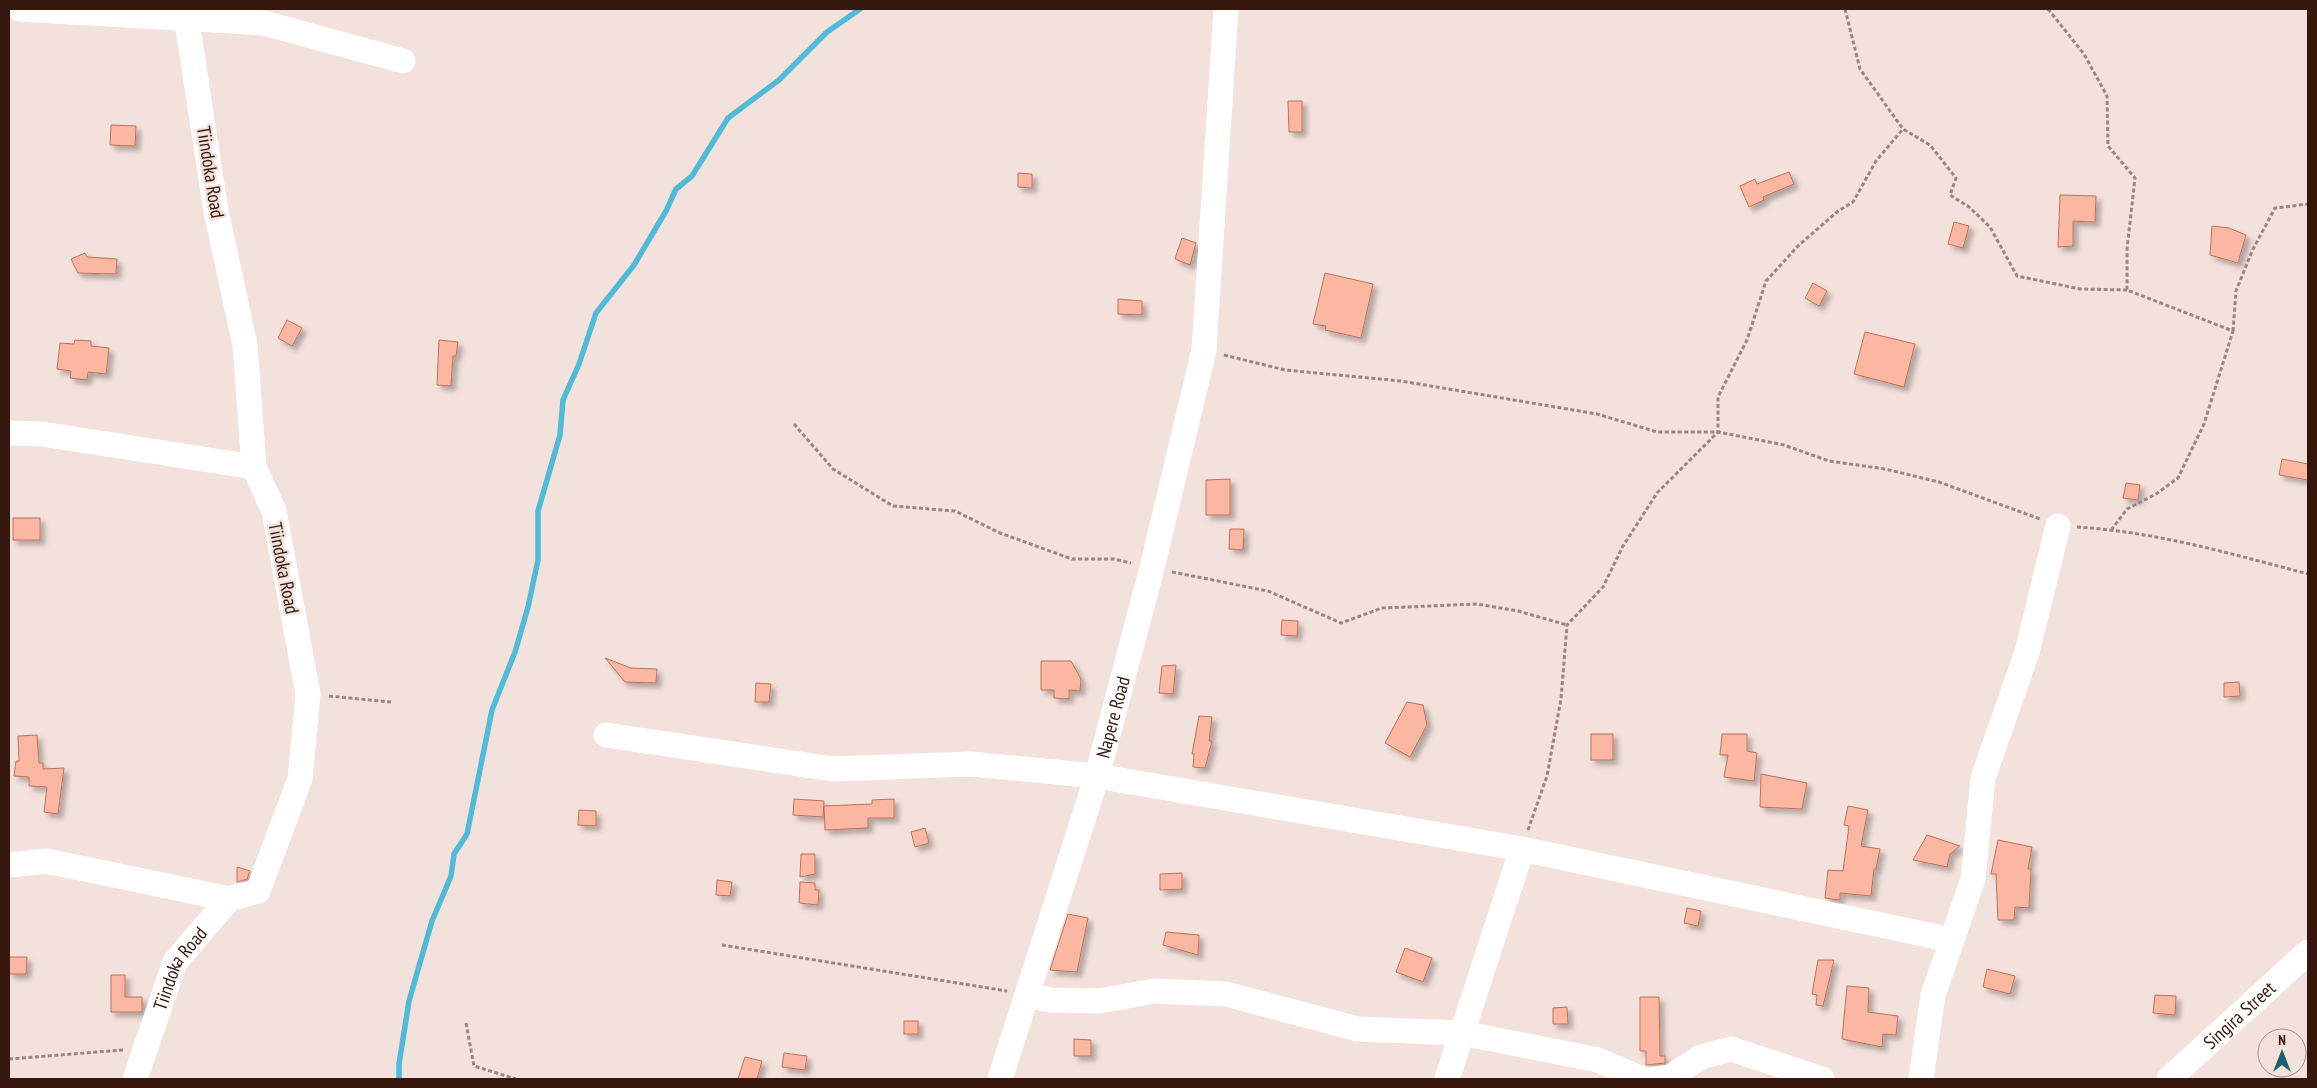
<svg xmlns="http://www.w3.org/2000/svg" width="2317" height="1088" font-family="'PT Sans Narrow',sans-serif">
<defs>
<filter id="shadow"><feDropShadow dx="4.5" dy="4.5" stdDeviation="2.5" flood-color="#0004"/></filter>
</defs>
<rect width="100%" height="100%" fill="#f3e1dc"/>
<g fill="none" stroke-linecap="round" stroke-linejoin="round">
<polyline stroke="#4fbbd8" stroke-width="5.5" points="399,1079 399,1064 409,1001 432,921 451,876 454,854 467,834 492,710 515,652 528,607 538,560 538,511 560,435 563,400 579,364 596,313 634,265 666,211 676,189 692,176 728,118 779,80 827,32 860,9"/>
</g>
<g fill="#fbb7a1" stroke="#bf7258" filter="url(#shadow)">
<polygon points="1288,101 1302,101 1302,132 1289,132"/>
<polygon points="111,125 136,126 135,146 110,145"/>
<polygon points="1789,172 1794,184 1763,197 1764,200 1749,207 1740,186 1755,179 1757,184"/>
<polygon points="1018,173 1032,174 1032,188 1018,187"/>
<polygon points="2060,195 2096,196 2095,222 2073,221 2073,246 2058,247"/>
<polygon points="1954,222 1969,226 1963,248 1948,244"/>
<polygon points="2212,226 2229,228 2246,235 2238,263 2210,255"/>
<polygon points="1182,238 1196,243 1190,265 1175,259"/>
<polygon points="85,253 87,257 117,259 116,274 78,273 71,259"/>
<polygon points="1325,273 1373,284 1361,338 1325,330 1326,326 1313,324"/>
<polygon points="1813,283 1827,291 1819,306 1805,298"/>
<polygon points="1118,299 1142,301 1142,315 1118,314"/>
<polygon points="287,320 302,328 292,346 278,338"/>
<polygon points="1865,332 1915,344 1904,387 1854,374"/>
<polygon points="75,340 91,341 91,346 109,348 106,374 88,372 87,380 70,378 71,371 57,369 60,343 74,344"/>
<polygon points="439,340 458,342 456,356 453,356 451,386 437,385"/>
<polygon points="2282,459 2308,464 2308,480 2279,475"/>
<polygon points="1230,479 1230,515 1206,515 1206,480"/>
<polygon points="2126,483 2140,485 2138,500 2123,498"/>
<rect x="13" y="518" width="27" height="22"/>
<polygon points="1230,529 1244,529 1243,550 1229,549"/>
<polygon points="1282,620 1298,621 1297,636 1281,635"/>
<polygon points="605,658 631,668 657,669 656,683 625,682"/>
<polygon points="1041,661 1071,661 1081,679 1080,691 1069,690 1069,699 1054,698 1054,690 1041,690"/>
<polygon points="1176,665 1173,694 1159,693 1162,666"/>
<polygon points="2239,682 2240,696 2224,697 2224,683"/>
<polygon points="756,683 771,684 769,702 755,702"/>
<polygon points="1407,702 1423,705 1427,725 1410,757 1385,743"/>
<polygon points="1199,716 1212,717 1209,741 1212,741 1205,768 1193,767 1194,754 1192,754"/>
<rect x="1591" y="734" width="22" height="26"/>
<polygon points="1722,734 1747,734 1747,751 1757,753 1754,781 1724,777 1728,755 1720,755"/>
<polygon points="37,735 39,763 43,763 43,769 64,768 58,814 44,812 47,787 29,786 29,777 14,776 16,761 19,761 18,736"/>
<polygon points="1761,774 1807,783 1802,809 1760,807"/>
<polygon points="794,799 824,801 823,817 793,815"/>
<polygon points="894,799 894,818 868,818 868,828 825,830 824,806 872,804 872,800"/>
<polygon points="1848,806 1868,810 1861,846 1880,849 1876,869 1874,869 1871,896 1840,893 1840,900 1825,898 1828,870 1843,871 1849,826 1844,825"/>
<polygon points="579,810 596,811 596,826 578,825"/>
<polygon points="925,828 929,843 915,847 911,832"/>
<polygon points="1927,835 1960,846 1950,854 1947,867 1913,860"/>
<polygon points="1998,840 2032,847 2028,869 2031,869 2029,908 2015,907 2014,920 1998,920 1996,874 1991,874"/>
<polygon points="801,854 815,854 815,874 800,877"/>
<polygon points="237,867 250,871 247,879 237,882"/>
<polygon points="1182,873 1182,889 1160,890 1160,874"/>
<polygon points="717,880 732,882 730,896 716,895"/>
<polygon points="800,882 815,883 815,890 819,890 818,905 799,903"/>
<polygon points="1687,908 1701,911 1698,926 1684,923"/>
<polygon points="1068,914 1088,918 1077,972 1050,970"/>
<polygon points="1166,932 1199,935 1198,955 1163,945"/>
<polygon points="1405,948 1432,958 1423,982 1396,972"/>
<polygon points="9,957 27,957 26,974 9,974"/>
<polygon points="1818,960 1834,960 1823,1006 1816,1005 1817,995 1812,994"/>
<polygon points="1987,969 2015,976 2010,994 1983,987"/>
<polygon points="111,975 125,975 125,997 142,997 142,1012 111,1012"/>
<polygon points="1847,986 1869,988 1868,1012 1898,1016 1896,1035 1883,1034 1882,1047 1842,1039"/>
<polygon points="2155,995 2176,996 2175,1015 2153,1013"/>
<polygon points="1640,997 1659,997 1660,1056 1665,1056 1665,1063 1646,1065 1646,1051 1640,1051"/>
<polygon points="1567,1007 1568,1024 1553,1024 1553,1008"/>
<rect x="904" y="1021" width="14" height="13"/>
<polygon points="1074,1039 1091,1040 1091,1056 1074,1056"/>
<polygon points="784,1053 807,1056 805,1070 782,1067"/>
<polygon points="745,1057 762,1061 757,1079 738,1079"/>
</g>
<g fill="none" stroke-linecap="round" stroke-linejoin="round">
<g stroke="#9e867f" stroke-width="3" stroke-dasharray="4 2.5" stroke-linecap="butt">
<polyline points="1845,9 1860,69 1903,129 1930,145 1956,178 1950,195 1969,207 1990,227 2017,276 2080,289 2127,290"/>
<polyline points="2048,9 2084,54 2107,96 2108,146 2135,178 2127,249 2127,290 2233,331 2204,424 2178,478 2156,494 2127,509 2112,529"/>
<polyline points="2233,331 2236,291 2252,251 2275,208 2308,204"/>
<polyline points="1224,355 1285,370 1401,381 1597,414 1657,432 1718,432 1784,445 1829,461 1885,469 1939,482 2040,519"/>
<polyline points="794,424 833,469 893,506 955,511 1000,533 1072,559 1114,559 1131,563"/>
<path d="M2077,527c80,5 155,27 231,47"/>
<polyline points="1172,572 1268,591 1341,623 1382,608 1477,604 1518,611 1567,625"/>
<polyline points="329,696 391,702"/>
<polyline points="1528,830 1547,776 1561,699 1567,625 1603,587 1623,546 1657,493 1718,432 1718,397 1747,340 1766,281 1798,246 1838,211 1853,202 1876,161 1903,129"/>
<polyline points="722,945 1007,991"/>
<polyline points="466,1023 474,1066 516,1079"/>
<polyline points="9,1059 123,1050"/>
</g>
<g stroke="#fff" stroke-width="25">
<polyline points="19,9 264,23 403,61"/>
<polyline points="9,433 42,434 254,467"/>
<polyline points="606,735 833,769 971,764 1097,776 1522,849 1447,1079"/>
<polyline points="1522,849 1952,940"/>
<polyline points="9,865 47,861 229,899"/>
<polyline points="1027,995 1050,1000 1099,1001 1155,991 1226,994 1358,1029 1462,1033 1598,1060 1642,1079"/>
<path id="s1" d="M135,1079l40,-117 54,-63 29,-8 42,-112 8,-85 -34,-183 -20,-44 -9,-122 -29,-134 -31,-202"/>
<path id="s2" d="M1000,1079l97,-303 55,-208 52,-218 22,-341"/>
<polyline points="1654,1079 1670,1077 1701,1057 1731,1049 1822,1079"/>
<polyline points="1921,1079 1933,995 1973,879 1983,778 2027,652 2058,526"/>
<path id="s3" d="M2169,1079l139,-127"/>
</g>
</g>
<g text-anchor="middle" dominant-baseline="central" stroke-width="4.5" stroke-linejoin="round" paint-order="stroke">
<g font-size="19" fill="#36170d" stroke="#f3e1dc">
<text transform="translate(211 172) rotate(81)">Tiindoka Road</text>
<text transform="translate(284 568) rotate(79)">Tiindoka Road</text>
<text stroke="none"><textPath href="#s2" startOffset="379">Napere Road</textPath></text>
<text stroke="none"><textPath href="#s1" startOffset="120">Tiindoka Road</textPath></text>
<text stroke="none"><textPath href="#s3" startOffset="95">Singira Street</textPath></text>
</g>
</g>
<rect width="2317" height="1088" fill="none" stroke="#36170d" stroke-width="20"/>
<g transform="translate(2282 1053)"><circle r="24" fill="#f3e1dc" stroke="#a79089"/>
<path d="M0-4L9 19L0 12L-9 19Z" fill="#1b6072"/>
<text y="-8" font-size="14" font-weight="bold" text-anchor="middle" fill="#36170d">N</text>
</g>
</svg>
